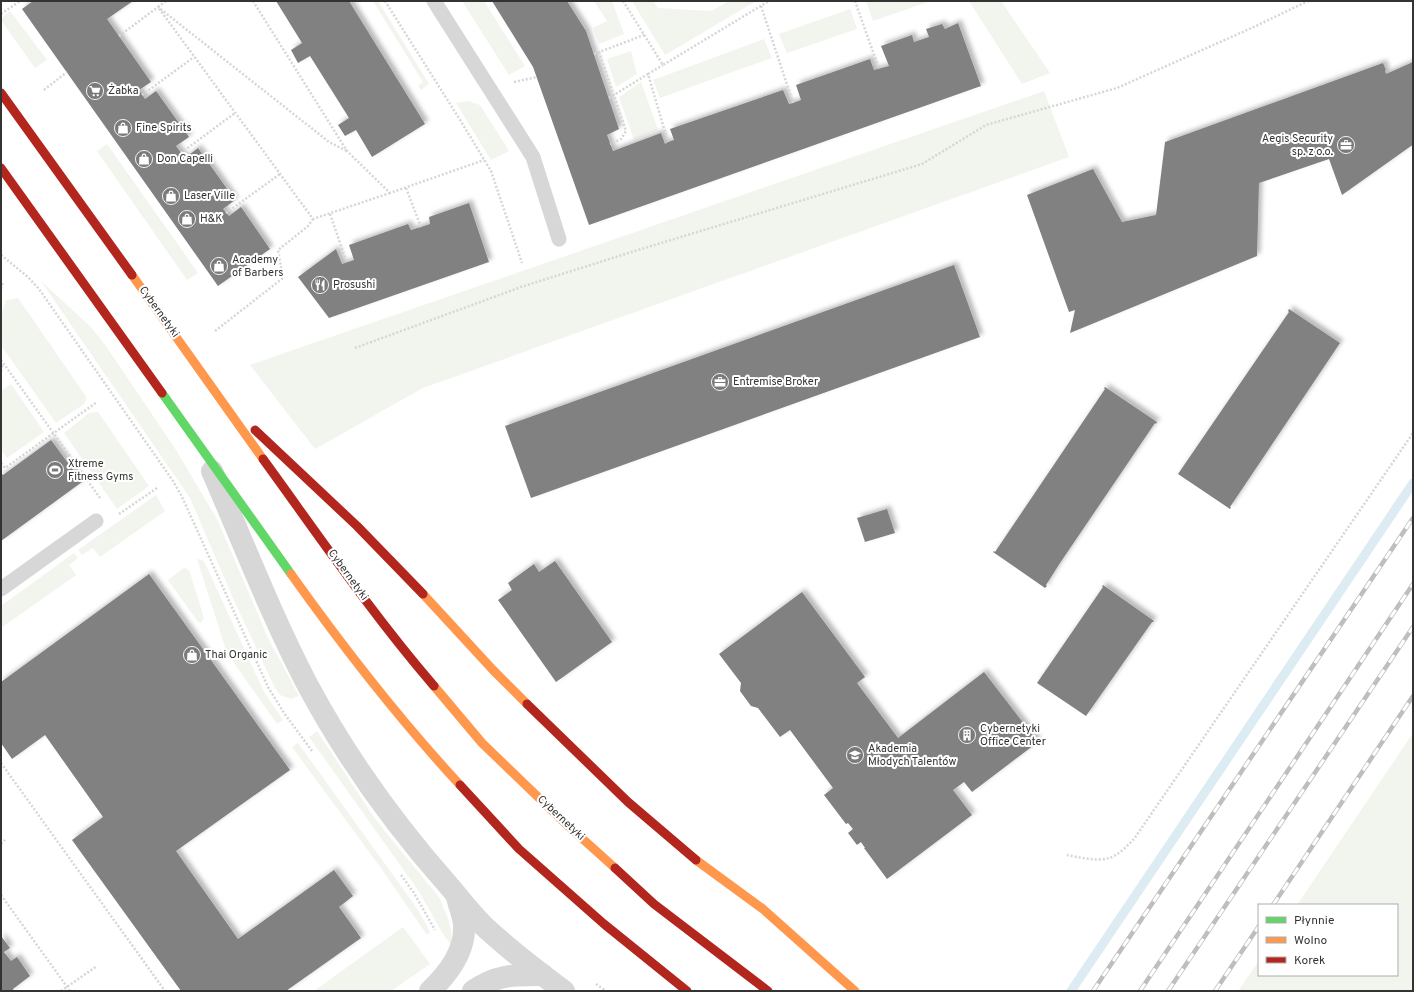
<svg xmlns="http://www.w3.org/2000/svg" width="1414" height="992" font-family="Overpass,sans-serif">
<defs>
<filter id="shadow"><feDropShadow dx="3.5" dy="-3.5" stdDeviation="2" flood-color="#0004"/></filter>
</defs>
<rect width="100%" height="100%" fill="#fff"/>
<g fill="#f1f5ed">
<polygon points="373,1 378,1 429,84 421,90 418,86 423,82"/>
<polygon points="462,1 484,1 525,66 509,75"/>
<polygon points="594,1 612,1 624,34 599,44 593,28 607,21"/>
<polygon points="632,1 653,1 658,8 711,11 729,1 756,1 665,55"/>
<polygon points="866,1 931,1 873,21"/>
<polygon points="969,1 1001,1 1050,73 1022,84"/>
<polygon points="850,9 857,29 787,53 779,34"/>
<polygon points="10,11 47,60 35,68 1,20 1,18"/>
<polygon points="764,39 772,58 660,98 653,80"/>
<polygon points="631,51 637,74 616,87 607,59"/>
<polygon points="641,82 658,130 634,140 619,97"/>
<polygon points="1044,91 1069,157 423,388 315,449 250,365"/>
<polygon points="468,101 480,105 509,151 491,160 456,103"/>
<polygon points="107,144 198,273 187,280 97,151"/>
<polygon points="41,281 92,328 108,349 176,450 217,519 268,638 299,696 291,699 280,695 275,688 233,598 190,498"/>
<polygon points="18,298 87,398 84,404 56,423 1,345 1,316 6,300"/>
<polygon points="11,384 44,432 7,458 1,449 1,391"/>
<polygon points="98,412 149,486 117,509 64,433 89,413"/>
<polygon points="156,495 165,511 100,557 93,548 82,555 78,550"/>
<polygon points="74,553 78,558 69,565 76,575 1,628 1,606"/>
<polygon points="197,559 204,561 264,692 283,720 277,724 227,653"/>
<polygon points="184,568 189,570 204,618 201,623 198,622 168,580"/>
<polygon points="317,731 371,813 387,834 439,897 447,916 451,930 452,946 443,934 418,890 309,737"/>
<polygon points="1413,733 1413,991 1238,991 1259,961 1259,975 1397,975 1397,905 1297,905"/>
<polygon points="298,743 418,910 430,932 427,935 381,868 292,747"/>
<polygon points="403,927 430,964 391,991 314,991"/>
</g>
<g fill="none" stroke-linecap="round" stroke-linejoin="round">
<polyline stroke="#ddebf3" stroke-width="9" points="1071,991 1413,483"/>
</g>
<g fill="#818181" filter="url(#shadow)">
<polygon points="33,1 133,1 107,19 151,82 139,90 145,99 156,91 189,137 176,146 185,158 198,148 235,200 223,209 229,216 241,207 270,249 218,286 22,9"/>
<polygon points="276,1 349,1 425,124 372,157 356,130 345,136 338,125 349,118 310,56 298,63 291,50 302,43"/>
<polygon points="492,1 567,1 586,31 619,129 607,135 613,151 661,133 665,144 668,142 674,140 670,129 783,90 789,104 793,103 801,100 796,85 870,59 874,70 889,66 881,46 912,35 914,42 929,37 926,29 942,24 945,29 958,23 981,86 589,225 533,67"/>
<polygon points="1413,62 1413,145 1411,146 1342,195 1329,159 1259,183 1257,256 1070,333 1075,310 1069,312 1027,195 1093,169 1122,222 1156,215 1165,142 1383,63 1386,70 1385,70 1386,74"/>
<polygon points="469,203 489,262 329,318 298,277 336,249 342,264 354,260 349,245 408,224 411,230 421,227 430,224 429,217"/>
<polygon points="954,265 980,337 531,498 505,426"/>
<polygon points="1289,309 1340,343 1230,507 1231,507 1230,509 1178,474 1289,312 1288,311"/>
<polygon points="1105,387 1157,422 1156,424 1155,423 1060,563 1046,585 1047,586 1045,588 993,552 994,551 995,552 1105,389 1104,388"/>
<polygon points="51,440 82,482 1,541 1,473 3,475"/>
<polygon points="887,509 895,533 865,542 857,518"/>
<polygon points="555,561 612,642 556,682 498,600 512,590 508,583 534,564 539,572"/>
<polygon points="149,574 290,770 176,851 238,939 334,870 353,896 339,907 361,938 286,991 181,991 72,840 103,817 45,735 12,759 1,743 1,682"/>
<polygon points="1103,585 1154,621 1153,622 1152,622 1086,716 1037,683 1103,587 1102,587"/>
<polygon points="802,592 865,677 857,683 898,738 984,672 1038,742 972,792 964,782 953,790 972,815 887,879 864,848 865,848 861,842 857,845 848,833 853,829 848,823 846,824 824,795 833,788 790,730 780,737 758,708 751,706 740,691 741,683 719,654"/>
<polygon points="1,936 10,948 4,952 11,961 17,957 30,976 13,989 14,991 1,991"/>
</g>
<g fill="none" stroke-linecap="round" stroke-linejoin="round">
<g stroke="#d6d6d6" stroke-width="2.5" stroke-dasharray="2 2" stroke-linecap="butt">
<polyline points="166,1 158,7 313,219 390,193"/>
<polyline points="253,1 347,151 390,193 484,160"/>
<polyline points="385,1 457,115 491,171 522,263"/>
<polyline points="623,1 663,65 769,1"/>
<polyline points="855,1 879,69"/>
<polyline points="761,6 793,103"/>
<polyline points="1,14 20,1"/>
<polyline points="119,36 158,7 329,142 347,151"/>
<polyline points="599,52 626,131 621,139 610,144"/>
<polyline points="594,54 644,35"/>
<polyline points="648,74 663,65"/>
<polyline points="514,82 537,77"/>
<polyline points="44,90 67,72"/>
<polyline points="142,95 194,57"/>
<polyline points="609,98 648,74 668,142"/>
<polyline points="181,153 235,113"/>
<polyline points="406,188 421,227"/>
<polyline points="226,213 280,174"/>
<polyline points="330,214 347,263"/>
<polyline points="1,255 28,277 39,289 173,481 181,495 188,510 268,687 284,713 312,751"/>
<polyline points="1,289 3,282"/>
<polyline points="215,331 283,278 278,250 308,226 313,219"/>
<polyline points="355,348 521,287 638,250 922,164 986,125 1117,88 1256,26 1308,1"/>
<polyline points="1,360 100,498"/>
<polyline points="1,371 3,364"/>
<polyline points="1,463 5,468 97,402"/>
<polyline points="119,514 157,488"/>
<polyline points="1,763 165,991"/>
<polyline points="1,844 5,840"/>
<path d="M1067,855c11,2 31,7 42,3 10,-3 18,-12 25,-19l279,-406"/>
<polyline points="401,875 414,893 435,930"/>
<polyline points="1,895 70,991"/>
<polyline points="596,984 606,991"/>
<polyline points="61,991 97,966"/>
</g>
<g stroke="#d7d7d7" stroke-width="15">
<polyline points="434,1 533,157 559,239"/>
<polyline points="1,589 96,521"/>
</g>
<g stroke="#d7d7d7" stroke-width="22">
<path d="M212,471c31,71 59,144 95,213 39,73 87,140 142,202 12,14 24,30 38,43 24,22 50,42 77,62"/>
<path d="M430,991c18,-17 36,-40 34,-67 -1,-9 -5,-18 -7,-27"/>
<path d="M473,991c24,-17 42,-16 70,-16"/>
</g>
<polyline stroke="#63d668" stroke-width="9" points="162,393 291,574"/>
<g stroke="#ff974d" stroke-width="9">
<polyline points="132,275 263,459"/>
<path d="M291,574c52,73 108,145 169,211"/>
<polyline points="423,594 493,670 527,704"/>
<polyline points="434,686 482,743 565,823 615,868"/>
<polyline points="696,860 763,909 855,991"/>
</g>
<g stroke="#b3261e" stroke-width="9">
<polyline points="1,93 132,275"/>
<polyline points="1,168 162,393"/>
<polyline points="255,430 357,526 423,594"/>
<path d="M263,459c56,77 109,155 171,227"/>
<polyline points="527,704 628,802 696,860"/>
<polyline points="460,785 519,849 604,924 687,991"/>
<polyline points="615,868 654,904 768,991"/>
</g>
<g stroke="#bebebe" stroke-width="4.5">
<g id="rail">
<polyline points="1273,905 1413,696"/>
<polyline points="1093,991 1413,518"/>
<polyline points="1140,991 1413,584"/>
<polyline points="1168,991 1413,627"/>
<polyline points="1215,991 1259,926"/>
</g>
</g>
<use href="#rail" stroke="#fff" stroke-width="3" stroke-dasharray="9" stroke-linecap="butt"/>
</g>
<defs>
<g id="supermarket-disc" transform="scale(0.9)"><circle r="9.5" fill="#7a7a7a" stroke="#fff"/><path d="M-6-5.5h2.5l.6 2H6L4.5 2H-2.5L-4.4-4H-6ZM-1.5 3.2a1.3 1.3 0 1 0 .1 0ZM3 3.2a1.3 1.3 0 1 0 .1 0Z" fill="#fff"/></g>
<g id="shop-disc" transform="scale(0.9)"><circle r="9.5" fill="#7a7a7a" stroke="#fff"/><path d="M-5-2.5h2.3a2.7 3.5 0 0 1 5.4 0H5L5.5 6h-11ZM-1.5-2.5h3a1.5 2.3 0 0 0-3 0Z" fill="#fff"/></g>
<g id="office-disc" transform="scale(0.9)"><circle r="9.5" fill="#7a7a7a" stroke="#fff"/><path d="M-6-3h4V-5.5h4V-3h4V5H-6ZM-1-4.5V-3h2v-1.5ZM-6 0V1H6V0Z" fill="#fff"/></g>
<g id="restaurant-disc" transform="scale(0.9)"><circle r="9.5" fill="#7a7a7a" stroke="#fff"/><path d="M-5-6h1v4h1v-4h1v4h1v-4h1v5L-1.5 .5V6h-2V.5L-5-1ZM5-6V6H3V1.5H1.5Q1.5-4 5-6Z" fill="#fff"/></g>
<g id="stadium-disc" transform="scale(0.9)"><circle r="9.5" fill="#7a7a7a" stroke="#fff"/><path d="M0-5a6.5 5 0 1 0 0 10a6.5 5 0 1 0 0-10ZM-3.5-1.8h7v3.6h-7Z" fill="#fff"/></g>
<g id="building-disc" transform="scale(0.9)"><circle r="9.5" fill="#7a7a7a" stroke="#fff"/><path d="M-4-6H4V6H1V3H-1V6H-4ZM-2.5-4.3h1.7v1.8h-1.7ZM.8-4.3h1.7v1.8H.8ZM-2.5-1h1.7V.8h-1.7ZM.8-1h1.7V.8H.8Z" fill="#fff"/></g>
<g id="school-disc" transform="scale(0.9)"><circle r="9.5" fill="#7a7a7a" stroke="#fff"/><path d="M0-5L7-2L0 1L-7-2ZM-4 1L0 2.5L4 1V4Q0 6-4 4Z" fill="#fff"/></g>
</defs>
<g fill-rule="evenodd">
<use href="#supermarket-disc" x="95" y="91"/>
<use href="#shop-disc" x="123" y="128"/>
<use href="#office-disc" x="1346" y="145"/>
<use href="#shop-disc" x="144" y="159"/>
<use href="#shop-disc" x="171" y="196"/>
<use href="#shop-disc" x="187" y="219"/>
<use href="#shop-disc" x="219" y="266"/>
<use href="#restaurant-disc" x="320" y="285"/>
<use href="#office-disc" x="720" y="382"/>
<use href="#stadium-disc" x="55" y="470"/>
<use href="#shop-disc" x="192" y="655"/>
<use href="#building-disc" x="967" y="735"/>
<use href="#school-disc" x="855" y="755"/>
</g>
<g text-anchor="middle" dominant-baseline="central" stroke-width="4" stroke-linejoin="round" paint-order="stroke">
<g font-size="11" fill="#333" stroke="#fff" text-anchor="start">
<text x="108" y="91">Żabka</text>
<text x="136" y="128">Fine Spirits</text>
<text x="1333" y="139" text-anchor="end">Aegis Security<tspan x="1333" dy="13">sp. z o.o.</tspan></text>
<text x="157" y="159">Don Capelli</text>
<text x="184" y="196">Laser Ville</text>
<text x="200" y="219">H&amp;K</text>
<text x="232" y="260">Academy<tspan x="232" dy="13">of Barbers</tspan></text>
<text x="333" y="285">Prosushi</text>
<text x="733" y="382">Entremise Broker</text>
<text x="68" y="464">Xtreme<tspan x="68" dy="13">Fitness Gyms</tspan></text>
<text x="205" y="655">Thai Organic</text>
<text x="980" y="729">Cybernetyki<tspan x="980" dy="13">Office Center</tspan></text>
<text x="868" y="749">Akademia<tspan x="868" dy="13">Młodych Talentów</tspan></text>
</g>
<g font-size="11" fill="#333" stroke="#fff">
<text transform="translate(159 312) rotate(54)">Cybernetyki</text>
<text transform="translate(348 575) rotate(54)">Cybernetyki</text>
<text transform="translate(561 818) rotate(43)">Cybernetyki</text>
</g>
</g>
<rect width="1414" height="992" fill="none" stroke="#333333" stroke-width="4"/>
<rect x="1258" y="904" width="140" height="72" fill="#ffffff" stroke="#adadad"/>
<rect x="1266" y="917" width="20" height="6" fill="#63d668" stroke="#adadad"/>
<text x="1294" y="924" font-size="12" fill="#333333">Płynnie</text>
<rect x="1266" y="937" width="20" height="6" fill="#ff974d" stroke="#adadad"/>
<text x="1294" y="944" font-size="12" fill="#333333">Wolno</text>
<rect x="1266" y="957" width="20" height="6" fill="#b3261e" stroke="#adadad"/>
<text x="1294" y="964" font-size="12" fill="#333333">Korek</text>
</svg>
